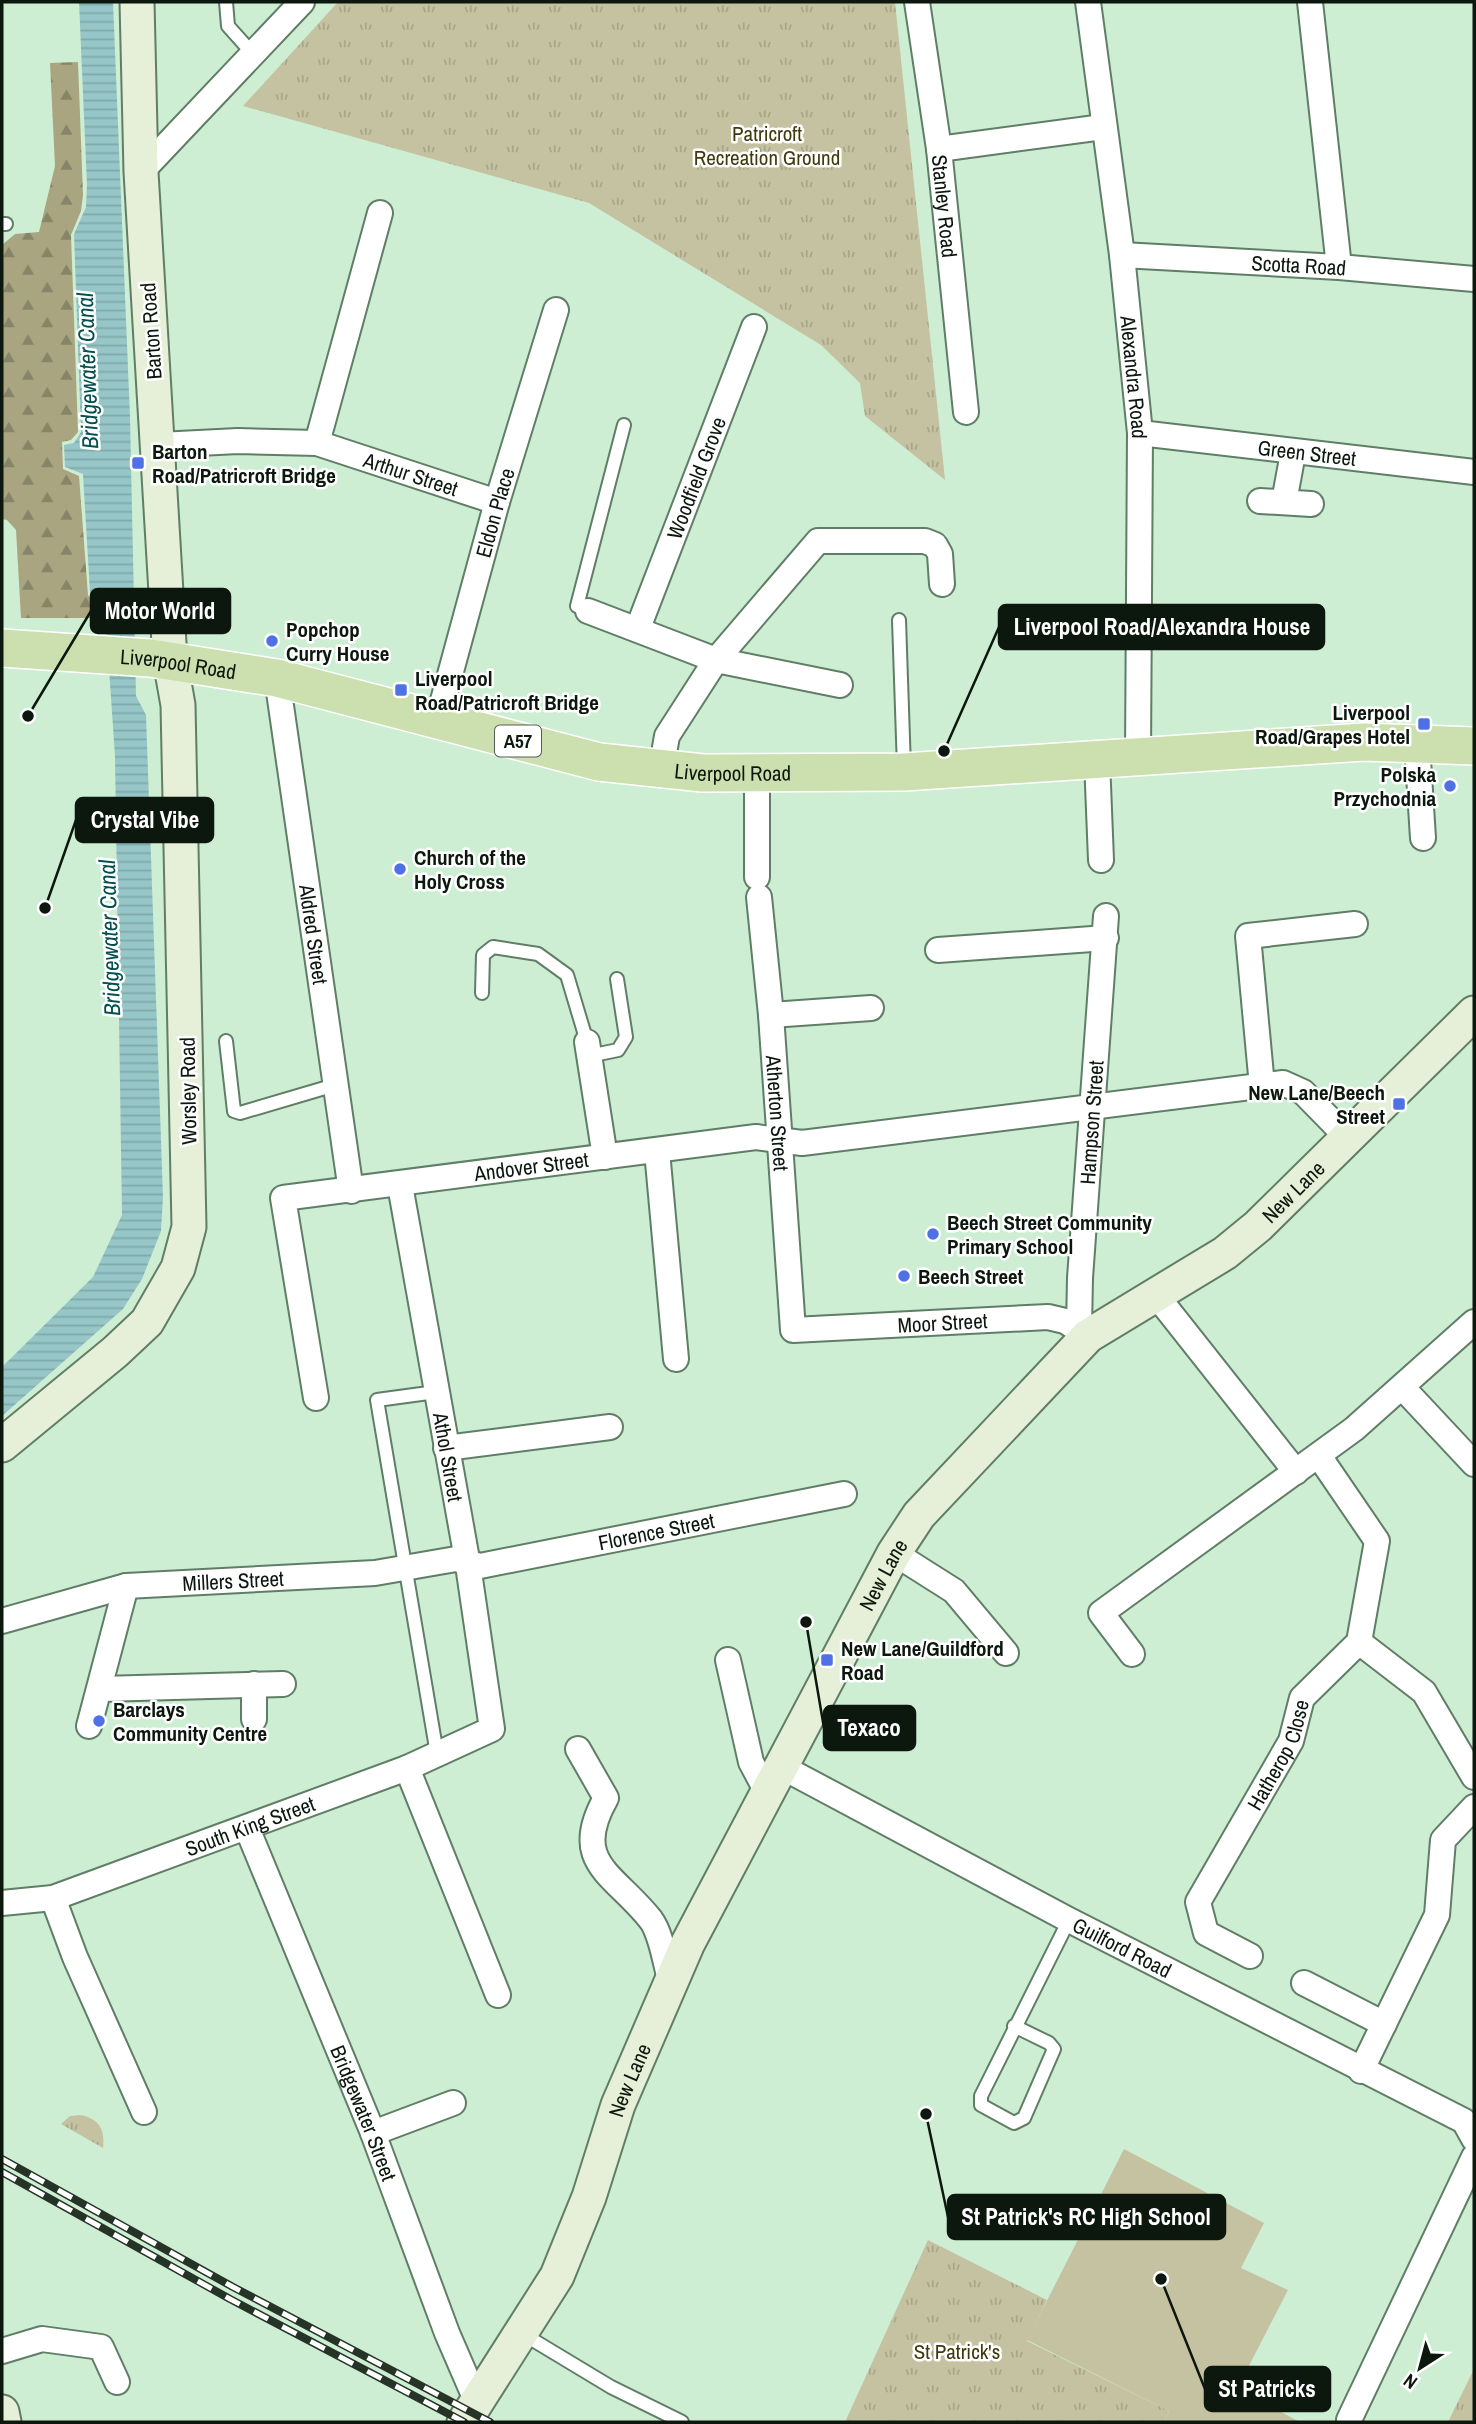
<svg xmlns="http://www.w3.org/2000/svg" width="1476" height="2424" font-family="'Archivo Narrow',sans-serif">
<defs>
<pattern id="forest-firs" width="22" height="20" patternUnits="userSpaceOnUse" patternTransform="scale(1.75)"><rect width="22" height="20" fill="#a8a580"/><path d="M5 1l3.5 6h-7zM16 11l3.5 6h-7z" fill="#878567"/></pattern>
<pattern id="park-tufts" width="24" height="20" patternUnits="userSpaceOnUse" patternTransform="scale(1.75)"><rect width="24" height="20" fill="#c5c2a1"/><path d="M3 7l-1-3M5 7V3M7 7l1-3M15 17l-1-3M17 17v-4M19 17l1-3" fill="none" stroke="#a8a689"/></pattern>
<pattern id="water-rules" width="6" height="5" patternUnits="userSpaceOnUse" patternTransform="scale(1.75)"><rect width="6" height="5" fill="#96c6c7"/><path d="M0 2.5h6" fill="none" stroke="#80a9aa"/></pattern>
</defs>
<rect width="100%" height="100%" fill="#cdeed3"/>
<polygon fill="#c5c2a1" points="1124,2149 1264,2223 1241,2268 1288,2290 1237,2389 1300,2422 1164,2422 1169,2411 1027,2340"/>
<polygon fill="url(#forest-firs)" points="78,62 83,195 81,211 71,235 78,432 71,440 62,442 63,469 79,476 88,595 103,618 21,618 16,530 7,520 2,519 2,245 15,234 39,232 55,166 50,63"/>
<g fill="url(#park-tufts)">
<polygon points="338,2 895,2 945,480 865,416 860,383 821,345 589,203 243,106"/>
<path d="M81,2115c18,4 24,14 22,33l-42,-24 9,-8z"/>
<polygon points="928,2240 1047,2300 1027,2341 1169,2411 1164,2422 845,2422"/>
<polygon points="1474,2369 1474,2422 1448,2422"/>
</g>
<polygon fill="url(#water-rules)" points="79,2 113,2 130,417 136,696 146,715 163,1197 161,1231 142,1279 123,1309 2,1416 2,1367 93,1277 122,1215 115,756 106,625 105,615 90,593 83,474 65,467 64,445 74,443 81,432 74,234 86,207 87,185"/>
<g fill="none" stroke-linecap="round" stroke-linejoin="round">
<g stroke="#607d66" stroke-width="16">
<g id="lane">
<polyline points="226,2 228,26 253,54"/>
<polyline points="2,224 6,224"/>
<polyline points="588,611 577,606 624,425"/>
<polyline points="899,620 904,768"/>
<polyline points="482,993 483,955 493,947 538,954 567,975 587,1042"/>
<polyline points="226,1041 234,1111 240,1113 335,1085"/>
<polyline points="589,1056 618,1050 626,1037 617,979"/>
<polyline points="436,1392 377,1400 437,1754"/>
<polyline points="1014,2026 1049,2043 1054,2049 1024,2118 1014,2123 981,2105 981,2096 1069,1920"/>
<polyline points="523,2334 611,2387 682,2422"/>
</g>
</g>
<g stroke="#607d66" stroke-width="28">
<g id="street">
<path id="s1" d="M917,2l22,147 27,263"/>
<path id="s2" d="M1088,2l34,253 18,178 -2,323"/>
<polyline points="1310,2 1339,267"/>
<polyline points="939,149 1103,127"/>
<polyline points="141,172 302,2"/>
<path id="s3" d="M1122,255l217,12 135,12"/>
<path id="s4" d="M1140,433l334,39"/>
<polyline points="317,443 380,213"/>
<path id="s5" d="M159,445l79,-4 79,2 180,59"/>
<polyline points="1260,501 1311,504"/>
<polyline points="1284,502 1293,453"/>
<polyline points="588,611 716,660 667,736 661,770"/>
<path id="s6" d="M638,628l116,-301"/>
<path id="s7" d="M277,678l74,513"/>
<polyline points="840,685 716,660 818,541 925,541 935,545 940,554 942,584"/>
<path id="s8" d="M438,719l59,-217 59,-192"/>
<polyline points="1417,744 1423,838"/>
<polyline points="1097,760 1101,860"/>
<polyline points="757,774 757,877"/>
<path id="s9" d="M759,897l12,118 22,315 255,-13 17,4 23,15"/>
<polyline points="938,950 1106,938"/>
<polyline points="771,1015 871,1008"/>
<polyline points="587,1042 605,1157"/>
<polyline points="1262,1086 1248,936 1355,924"/>
<polyline points="657,1151 676,1359"/>
<polyline points="1156,1295 1296,1472"/>
<path id="s10" d="M1079,1328l1,-50 26,-362"/>
<polyline points="1402,1387 1474,1464"/>
<path id="s11" d="M316,1398l-33,-200 473,-61 46,6 481,-60 20,9 45,46"/>
<polyline points="446,1448 610,1427"/>
<polyline points="894,1553 954,1591 1006,1653"/>
<path id="s12" d="M2,1621l124,-35 249,-13 81,-14 24,7 364,-72"/>
<polyline points="1359,1642 1424,1692 1474,1777"/>
<polyline points="1132,1654 1101,1613 1354,1429 1474,1322"/>
<polyline points="728,1660 751,1762 768,1794"/>
<polyline points="101,1689 283,1684"/>
<polyline points="254,1719 254,1684"/>
<polyline points="89,1726 126,1586"/>
<path d="M578,1749l28,49c-37,65 9,76 45,122 11,15 14,44 20,62"/>
<path id="s13" d="M782,1767l287,153 395,201 10,18"/>
<polyline points="407,1768 498,1995"/>
<path id="s14" d="M247,1828l126,305 74,200 29,67"/>
<polyline points="53,1898 75,1957 144,2112"/>
<path id="s15" d="M2,1903l51,-5 354,-130 85,-39 -24,-164 -68,-380"/>
<path id="s16" d="M1250,1956l-44,-23 -8,-31 93,-161 11,-43 57,-56 18,-101 -58,-85"/>
<polyline points="1304,1983 1384,2024"/>
<polyline points="1361,2071 1437,1915 1443,1840 1474,1807"/>
<polyline points="373,2133 453,2103"/>
<polyline points="2,2351 42,2339 101,2347 117,2382"/>
<polyline points="1349,2420 1474,2157"/>
</g>
</g>
<g stroke="#607d66" stroke-width="37">
<g id="secondary">
<polyline points="2,1445 115,1352 147,1322 178,1268 189,1227 178,705 170,660 141,172 137,2"/>
<polyline points="2,2412 4,2422"/>
<path id="s17" d="M464,2422l93,-146 32,-79 29,-92 70,-162 206,-390 25,-38 169,-179 137,-83 33,-27 216,-213"/>
</g>
</g>
<g stroke="#fff" stroke-width="40">
<g id="primary">
<path id="s18" d="M2,648l148,10 127,20 322,84 104,11 201,-1 460,-30 110,4"/>
</g>
</g>
<use href="#lane" stroke="#fff" stroke-width="12"/>
<use href="#street" stroke="#fff" stroke-width="24"/>
<use href="#secondary" stroke="#e6efd7" stroke-width="33"/>
<use href="#primary" stroke="#ccdfaf" stroke-width="37"/>
<g stroke="#263428" stroke-width="8">
<g id="rail">
<polyline points="2,2159 233,2287 490,2422"/>
<polyline points="2,2172 230,2299 464,2422"/>
</g>
</g>
<use href="#rail" stroke="#fff" stroke-width="5" stroke-dasharray="16" stroke-linecap="butt"/>
</g>
<g fill="#4e72e5" stroke="#fff" stroke-width="2.5">
<rect x="131" y="456" width="14" height="14" rx="3.5"/>
<circle cx="272" cy="641" r="7"/>
<rect x="394" y="683" width="14" height="14" rx="3.5"/>
<rect x="1417" y="717" width="14" height="14" rx="3.5"/>
<circle cx="1450" cy="786" r="7"/>
<circle cx="400" cy="869" r="7"/>
<rect x="1392" y="1097" width="14" height="14" rx="3.5"/>
<circle cx="933" cy="1234" r="7"/>
<circle cx="904" cy="1276" r="7"/>
<rect x="820" y="1653" width="14" height="14" rx="3.5"/>
<circle cx="99" cy="1721" r="7"/>
</g>
<g text-anchor="middle" dominant-baseline="central" stroke-width="5" stroke-linejoin="round" paint-order="stroke">
<rect fill="#fff" stroke="#555d56" stroke-width="2" x="495" y="725.5" width="46" height="31" rx="5"/>
<g font-size="19" font-weight="bold" fill="#0c170e">
<text x="518" y="741">A57</text>
</g>
<g font-size="21" fill="#3f3a0b" stroke="#fff">
<text x="767" y="133">Patricroft<tspan x="767" dy="24">Recreation Ground</tspan></text>
<text x="957" y="2351">St Patrick's</text>
</g>
<g font-size="21" fill="#0c170e" stroke="#fff">
<text stroke="none"><textPath href="#s1" startOffset="206">Stanley Road</textPath></text>
<text stroke="none"><textPath href="#s3" startOffset="177">Scotta Road</textPath></text>
<text transform="translate(151 331) rotate(-94)">Barton Road</text>
<text stroke="none"><textPath href="#s2" startOffset="378">Alexandra Road</textPath></text>
<text stroke="none"><textPath href="#s4" startOffset="168">Green Street</textPath></text>
<text stroke="none"><textPath href="#s5" startOffset="257">Arthur Street</textPath></text>
<text stroke="none"><textPath href="#s6" startOffset="161">Woodfield Grove</textPath></text>
<text stroke="none"><textPath href="#s8" startOffset="214">Eldon Place</textPath></text>
<text stroke="none"><textPath href="#s18" startOffset="177">Liverpool Road</textPath></text>
<text stroke="none"><textPath href="#s18" startOffset="744">Liverpool Road</textPath></text>
<text stroke="none"><textPath href="#s7" startOffset="259">Aldred Street</textPath></text>
<text transform="translate(188 1091) rotate(-91)">Worsley Road</text>
<text stroke="none"><textPath href="#s9" startOffset="217">Atherton Street</textPath></text>
<text stroke="none"><textPath href="#s10" startOffset="206">Hampson Street</textPath></text>
<text stroke="none"><textPath href="#s11" startOffset="453">Andover Street</textPath></text>
<text stroke="none"><textPath href="#s17" startOffset="1516">New Lane</textPath></text>
<text stroke="none"><textPath href="#s9" startOffset="584">Moor Street</textPath></text>
<text transform="translate(448 1457) rotate(80)">Athol Street</text>
<text stroke="none"><textPath href="#s12" startOffset="665">Florence Street</textPath></text>
<text stroke="none"><textPath href="#s17" startOffset="948">New Lane</textPath></text>
<text stroke="none"><textPath href="#s12" startOffset="236">Millers Street</textPath></text>
<text stroke="none"><textPath href="#s16" startOffset="250">Hatherop Close</textPath></text>
<text stroke="none"><textPath href="#s15" startOffset="261">South King Street</textPath></text>
<text stroke="none"><textPath href="#s13" startOffset="385">Guilford Road</textPath></text>
<text stroke="none"><textPath href="#s17" startOffset="382">New Lane</textPath></text>
<text stroke="none"><textPath href="#s14" startOffset="308">Bridgewater Street</textPath></text>
</g>
<g font-size="21" font-weight="bold" fill="#0c170e" stroke="#fff" text-anchor="start">
<text x="152" y="451">Barton<tspan x="152" dy="24">Road/Patricroft Bridge</tspan></text>
<text x="286" y="629">Popchop<tspan x="286" dy="24">Curry House</tspan></text>
<text x="415" y="678">Liverpool<tspan x="415" dy="24">Road/Patricroft Bridge</tspan></text>
<text x="1410" y="712" text-anchor="end">Liverpool<tspan x="1410" dy="24">Road/Grapes Hotel</tspan></text>
<text x="1436" y="774" text-anchor="end">Polska<tspan x="1436" dy="24">Przychodnia</tspan></text>
<text x="414" y="857">Church of the<tspan x="414" dy="24">Holy Cross</tspan></text>
<text x="1385" y="1092" text-anchor="end">New Lane/Beech<tspan x="1385" dy="24">Street</tspan></text>
<text x="947" y="1222">Beech Street Community<tspan x="947" dy="24">Primary School</tspan></text>
<text x="918" y="1276">Beech Street</text>
<text x="841" y="1648">New Lane/Guildford<tspan x="841" dy="24">Road</tspan></text>
<text x="113" y="1709">Barclays<tspan x="113" dy="24">Community Centre</tspan></text>
</g>
<g font-size="23" font-style="italic" fill="#034e4f" stroke="#fff">
<text transform="translate(87 371) rotate(-92)">Bridgewater Canal</text>
<text transform="translate(109 938) rotate(-92)">Bridgewater Canal</text>
</g>
</g>
<path fill="none" stroke="#0c170e" stroke-width="2.5" d="M28 716L91 611M944 751L999 627M45 908L76 820M806 1622L824 1728M926 2114L948 2217M1161 2279L1205 2389"/>
<g fill="#0c170e" stroke="#fff" stroke-width="2.5">
<circle cx="28" cy="716" r="7"/>
<circle cx="944" cy="751" r="7"/>
<circle cx="45" cy="908" r="7"/>
<circle cx="806" cy="1622" r="7"/>
<circle cx="926" cy="2114" r="7"/>
<circle cx="1161" cy="2279" r="7"/>
</g>
<g fill="#0c170e" stroke="#0c170e" stroke-width="2.5">
<rect x="91" y="589" width="139" height="44" rx="7"/>
<rect x="999" y="605" width="325" height="44" rx="7"/>
<rect x="76" y="798" width="137" height="44" rx="7"/>
<rect x="824" y="1706" width="91" height="44" rx="7"/>
<rect x="948" y="2195" width="277" height="44" rx="7"/>
<rect x="1205" y="2367" width="125" height="44" rx="7"/>
</g>
<g font-size="23" text-anchor="middle" font-weight="bold" fill="#fff">
<text x="160" y="619">Motor World</text>
<text x="1162" y="635">Liverpool Road/Alexandra House</text>
<text x="145" y="828">Crystal Vibe</text>
<text x="869" y="1736">Texaco</text>
<text x="1086" y="2225">St Patrick's RC High School</text>
<text x="1267" y="2397">St Patricks</text>
</g>
<rect width="1476" height="2424" fill="none" stroke="#0c170e" stroke-width="7"/>
<g transform="translate(1420 2368) rotate(216)" stroke="#ffffff" stroke-width="5" paint-order="stroke">
<path d="M0-5L12 26L0 18L-12 26Z" fill="#0c170e"/>
<text y="-10" font-size="19" font-weight="bold" text-anchor="middle" fill="#0c170e">N</text>
</g>
</svg>
